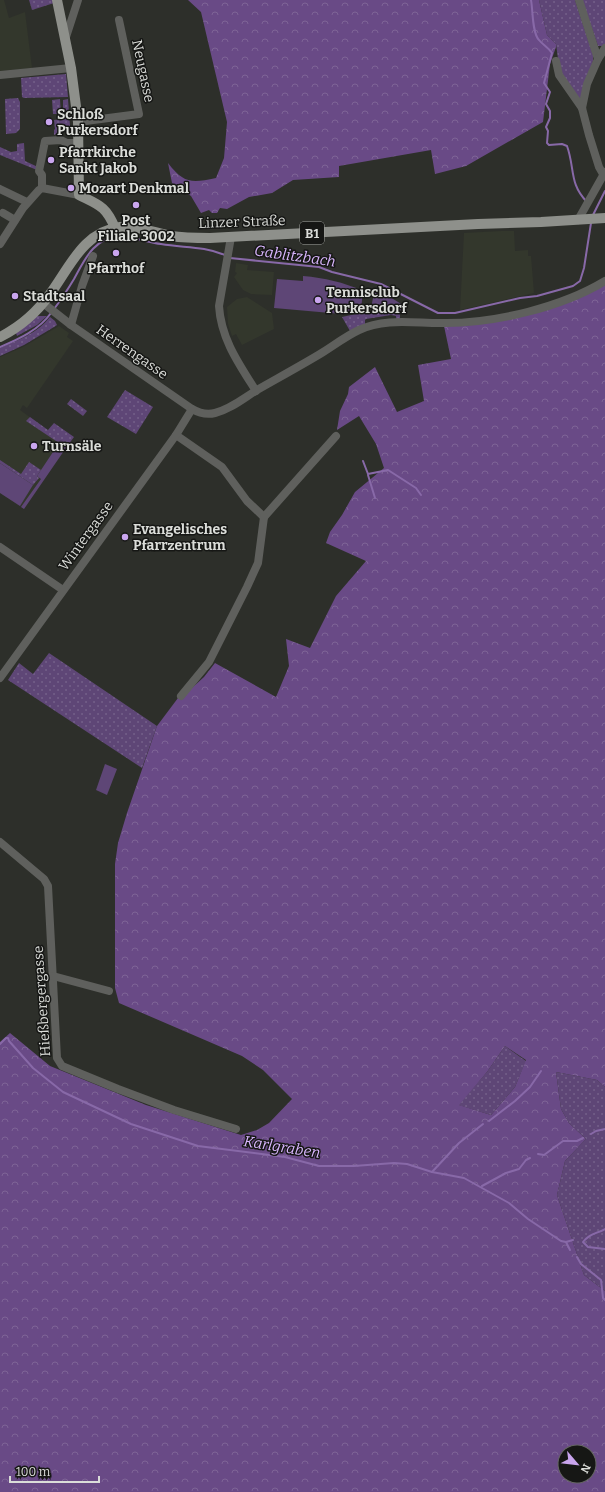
<svg xmlns="http://www.w3.org/2000/svg" width="605" height="1492" font-family="Bitter,serif">
<defs>
<pattern id="grass-dots" width="8" height="8" patternUnits="userSpaceOnUse"><rect width="8" height="8" fill="#5e4676"/><path d="M2 2h.1M6 6h.1" fill="none" stroke="#746089" stroke-width="1.8" stroke-linecap="round"/></pattern>
<pattern id="forest-crowns" width="20" height="18" patternUnits="userSpaceOnUse"><rect width="20" height="18" fill="#694a86"/><path d="M2 6a3 3 0 1 1 6 0M12 15a3 3 0 1 1 6 0" fill="none" stroke="#7e6496"/></pattern>
</defs>
<rect width="100%" height="100%" fill="#2d2f2a"/>
<g fill="#33372c">
<polygon points="0,0 4,0 9,18 25,12 32,68 0,71"/>
<polygon points="501,231 514,231 515,251 528,250 528,256 531,256 534,293 460,310 464,233"/>
<polygon points="236,263 248,265 247,270 274,272 272,295 251,294 243,290 234,277 237,273 235,272"/>
<polygon points="247,297 272,313 274,329 242,345 236,334 232,336 228,324 227,307 237,299"/>
<polygon points="59,326 69,333 67,337 73,341 27,408 23,405 20,410 68,445 24,509 0,493 0,357 23,347"/>
</g>
<g fill="url(#grass-dots)">
<polygon points="29,0 53,0 54,3 32,10"/>
<polygon points="539,0 575,0 593,55 593,61 580,100 560,74 556,44 547,35"/>
<polygon points="582,0 605,0 605,44 603,46 598,46"/>
<polygon points="66,74 68,97 24,98 22,97 21,78"/>
<polygon points="18,98 20,102 20,129 16,133 6,134 5,99"/>
<polygon points="60,99 61,114 53,114 52,100"/>
<polygon points="68,99 70,126 64,131 63,126 61,126 61,131 63,132 62,135 56,134 54,135 54,130 55,129 54,120 63,119 63,100"/>
<polygon points="24,143 25,161 38,167 37,170 0,155 0,147 11,152 17,151 17,144"/>
<polygon points="376,311 400,314 400,319 396,319 396,316 391,315 366,319 365,320 365,324 350,331 342,317 365,312"/>
<polygon points="37,316 47,316 37,325 17,336 16,333"/>
<path d="M50,317l5,4 2,4 -3,2 -30,18 -24,11v-8c18,-8 38,-15 50,-31z"/>
<polygon points="125,390 153,407 136,434 107,417"/>
<polygon points="71,399 87,411 83,416 67,404"/>
<polygon points="30,417 48,430 54,423 74,437 68,445 61,440 59,443 26,421"/>
<polygon points="0,460 21,474 29,462 41,470 37,476 39,478 33,485 0,463"/>
<polygon points="49,653 157,726 142,768 8,680 19,663 33,674"/>
<polygon points="505,1046 526,1061 515,1087 491,1115 458,1105 487,1072"/>
<polygon points="556,1072 597,1080 605,1087 605,1291 584,1275 557,1195 565,1161 586,1139 569,1123 561,1109"/>
</g>
<g fill="url(#forest-crowns)" fill-rule="evenodd">
<path d="M188,0h351l8,35 9,9v3l-6,17 -7,58 -77,44 -31,8 -4,-24 -92,16v11l-46,3 -21,13 -23,4 -22,12 -7,-1 -3,5h-5l-3,-3 -8,3 -10,-17 -19,-13 -4,-20c16,21 24,20 48,15l8,-20 3,-36 -26,-110z"/>
<path d="M605,284v803l-8,-7 -41,-8 5,37 8,14 17,16 -21,22 -8,34 27,80 21,16v201h-605v-450l10,-9 40,33 96,39 95,30 16,-5 12,-7 23,-24 -29,-29 -21,-14 -123,-53 -4,-15v-124l3,-21 9,-30 30,-87 24,-32v4l23,-21 11,-14 61,34 13,-31 -3,-27 24,9 26,-52 30,-35 -40,-18 4,-11 12,-17 13,-23 29,-24 -8,-24 -17,-28 -22,14 3,-19 8,-17 1,-7 26,-20 22,45 27,-11 -6,-36 33,-6 -7,-33c55,-8 113,-11 161,-42zM505,1046l21,14 -11,27 -24,28 -32,-10 28,-33zM565,1452h24v24h-24z"/>
</g>
<g fill="#5e4676">
<path d="M303,276c22,2 40,6 60,15l-2,19 -19,4 -68,-6 3,-29 26,2z"/>
<polygon points="375,288 403,305 400,311 384,308 371,308"/>
<polygon points="61,440 68,445 24,509 21,507 41,479 37,476"/>
<polygon points="0,463 33,485 20,506 0,493"/>
<polygon points="105,764 117,769 107,795 96,790"/>
</g>
<g fill="none" stroke-linecap="round" stroke-linejoin="round">
<g stroke="#8869a8" stroke-width="2">
<path d="M531,0c2,10 1,33 8,40 4,5 9,7 13,13l-8,30 6,9 -4,12 4,7v7l-4,9 2,4 -1,12 2,2 13,-1 5,2c8,22 2,38 20,56"/>
<polyline points="593,215 605,191"/>
<polyline points="230,258 319,267 332,272 381,284 438,313 455,313 520,298 537,296 573,286 580,281 584,268 591,223"/>
<path d="M54,309c7,-9 14,-20 20,-30 10,-18 20,-42 45,-42 14,0 28,5 42,7 23,4 42,2 64,11"/>
<path d="M0,347c19,-8 39,-17 51,-34"/>
<polyline points="363,461 368,474 388,470 416,488 421,495"/>
<polyline points="368,475 375,498"/>
<polyline points="0,1044 6,1038 8,1038 9,1041 33,1068 63,1092 131,1124 198,1146 285,1157 319,1166 354,1166 394,1163 407,1164 432,1172 464,1178 509,1203 528,1219 561,1241 566,1242 570,1250"/>
<polyline points="489,1121 515,1101 530,1087 541,1071"/>
<polyline points="591,1134 596,1131 605,1129"/>
<polyline points="538,1154 544,1155 563,1141 577,1141 583,1138"/>
<polyline points="432,1172 459,1143 483,1124"/>
<polyline points="482,1186 506,1173 519,1169 526,1160 530,1158"/>
<path d="M605,1229c-9,5 -15,4 -22,13l5,5 17,2"/>
<polyline points="566,1242 573,1240"/>
<polyline points="577,1257 581,1264 601,1280 603,1298 605,1300"/>
</g>
<g stroke="#5f605d" stroke-width="8">
<polyline points="579,0 598,59 587,84 582,108 589,135 599,167 603,174"/>
<polyline points="65,40 78,0"/>
<polyline points="598,59 605,48"/>
<polyline points="556,61 559,75 582,108"/>
<polyline points="0,75 71,68"/>
<polyline points="78,122 139,114 119,20"/>
<polyline points="42,188 42,175 39,171 45,141 61,140 67,143 78,143"/>
<polyline points="0,189 27,202"/>
<polyline points="3,213 15,220"/>
<polyline points="578,220 605,172"/>
<path d="M231,237l-12,69c2,33 20,58 37,85"/>
<polyline points="0,244 23,208 39,190 42,188 79,195"/>
<path d="M43,303l28,22 121,84c7,4 15,6 23,4 16,-4 29,-15 42,-23 21,-12 43,-24 63,-36 13,-8 26,-18 39,-24 27,-13 59,-6 87,-7 50,0 116,-16 159,-42"/>
<polyline points="71,325 82,286 93,256"/>
<polyline points="176,435 222,467 247,501 264,517"/>
<polyline points="264,517 336,436"/>
<polyline points="0,547 63,590"/>
<polyline points="0,678 176,435 192,409"/>
<polyline points="181,696 209,662 247,587 258,563 264,517"/>
<polyline points="0,842 44,879 48,886 57,1058 62,1066 118,1089 174,1110 236,1129"/>
<polyline points="53,976 109,991"/>
</g>
<g stroke="#8e908b" stroke-width="10">
<path d="M57,0l14,68 7,54 1,73c20,10 27,11 36,33"/>
<path d="M0,337c20,-10 37,-25 50,-43 20,-27 33,-62 70,-67 17,-2 35,6 51,9 13,2 26,2 39,2l268,-14 63,-2 64,-4"/>
</g>
</g>
<g fill="#c9a5ee" stroke="#161715" stroke-width="1.5">
<circle cx="49" cy="122" r="4"/>
<circle cx="51" cy="160" r="4"/>
<circle cx="71" cy="188" r="4"/>
<circle cx="136" cy="205" r="4"/>
<circle cx="116" cy="253" r="4"/>
<circle cx="15" cy="296" r="4"/>
<circle cx="318" cy="300" r="4"/>
<circle cx="34" cy="446" r="4"/>
<circle cx="125" cy="537" r="4"/>
</g>
<g text-anchor="middle" dominant-baseline="central" stroke-width="3" stroke-linejoin="round" paint-order="stroke">
<rect fill="#161715" stroke="#a0a29e" stroke-width="1" x="300" y="222" width="24" height="22" rx="3"/>
<g font-size="13" font-weight="bold" fill="#dbddd9">
<text x="312" y="233">B1</text>
</g>
<g font-size="14" fill="#dbddd9" stroke="#161715">
<text transform="translate(143 71) rotate(78)">Neugasse</text>
<text transform="translate(242 222) rotate(-2)">Linzer Straße</text>
<text transform="translate(132 352) rotate(35)">Herrengasse</text>
<text transform="translate(86 536) rotate(-54)">Wintergasse</text>
<text transform="translate(42 1001) rotate(-94)">Hießbergergasse</text>
</g>
<g font-size="14" font-weight="bold" fill="#dbddd9" stroke="#161715" text-anchor="start">
<text x="57" y="114">Schloß<tspan x="57" dy="16">Purkersdorf</tspan></text>
<text x="59" y="152">Pfarrkirche<tspan x="59" dy="16">Sankt Jakob</tspan></text>
<text x="79" y="188">Mozart Denkmal</text>
<text x="136" y="220" text-anchor="middle">Post<tspan x="136" dy="16">Filiale 3002</tspan></text>
<text x="116" y="268" text-anchor="middle">Pfarrhof</text>
<text x="326" y="292">Tennisclub<tspan x="326" dy="16">Purkersdorf</tspan></text>
<text x="23" y="296">Stadtsaal</text>
<text x="42" y="446">Turnsäle</text>
<text x="133" y="529">Evangelisches<tspan x="133" dy="16">Pfarrzentrum</tspan></text>
</g>
<g font-size="15" font-style="italic" fill="#d9b6fe" stroke="#161715">
<text transform="translate(295 256) rotate(8)">Gablitzbach</text>
<text transform="translate(282 1147) rotate(9)">Karlgraben</text>
</g>
</g>
<g transform="translate(577 1464) rotate(118)"><circle r="19" fill="#161715" stroke="#656663"/>
<path d="M0-3L7 15L0 10L-7 15Z" fill="#c9a5ee"/>
<text y="-6" font-size="11" font-weight="bold" text-anchor="middle" fill="#dbddd9">N</text>
</g>
<path d="M10 1476v6h89v-6" fill="none" stroke="#dbddd9" stroke-width="2"/>
<text x="16" y="1476" font-size="12" fill="#dbddd9" stroke="#161715" stroke-width="3" paint-order="stroke">100 m</text>
</svg>
